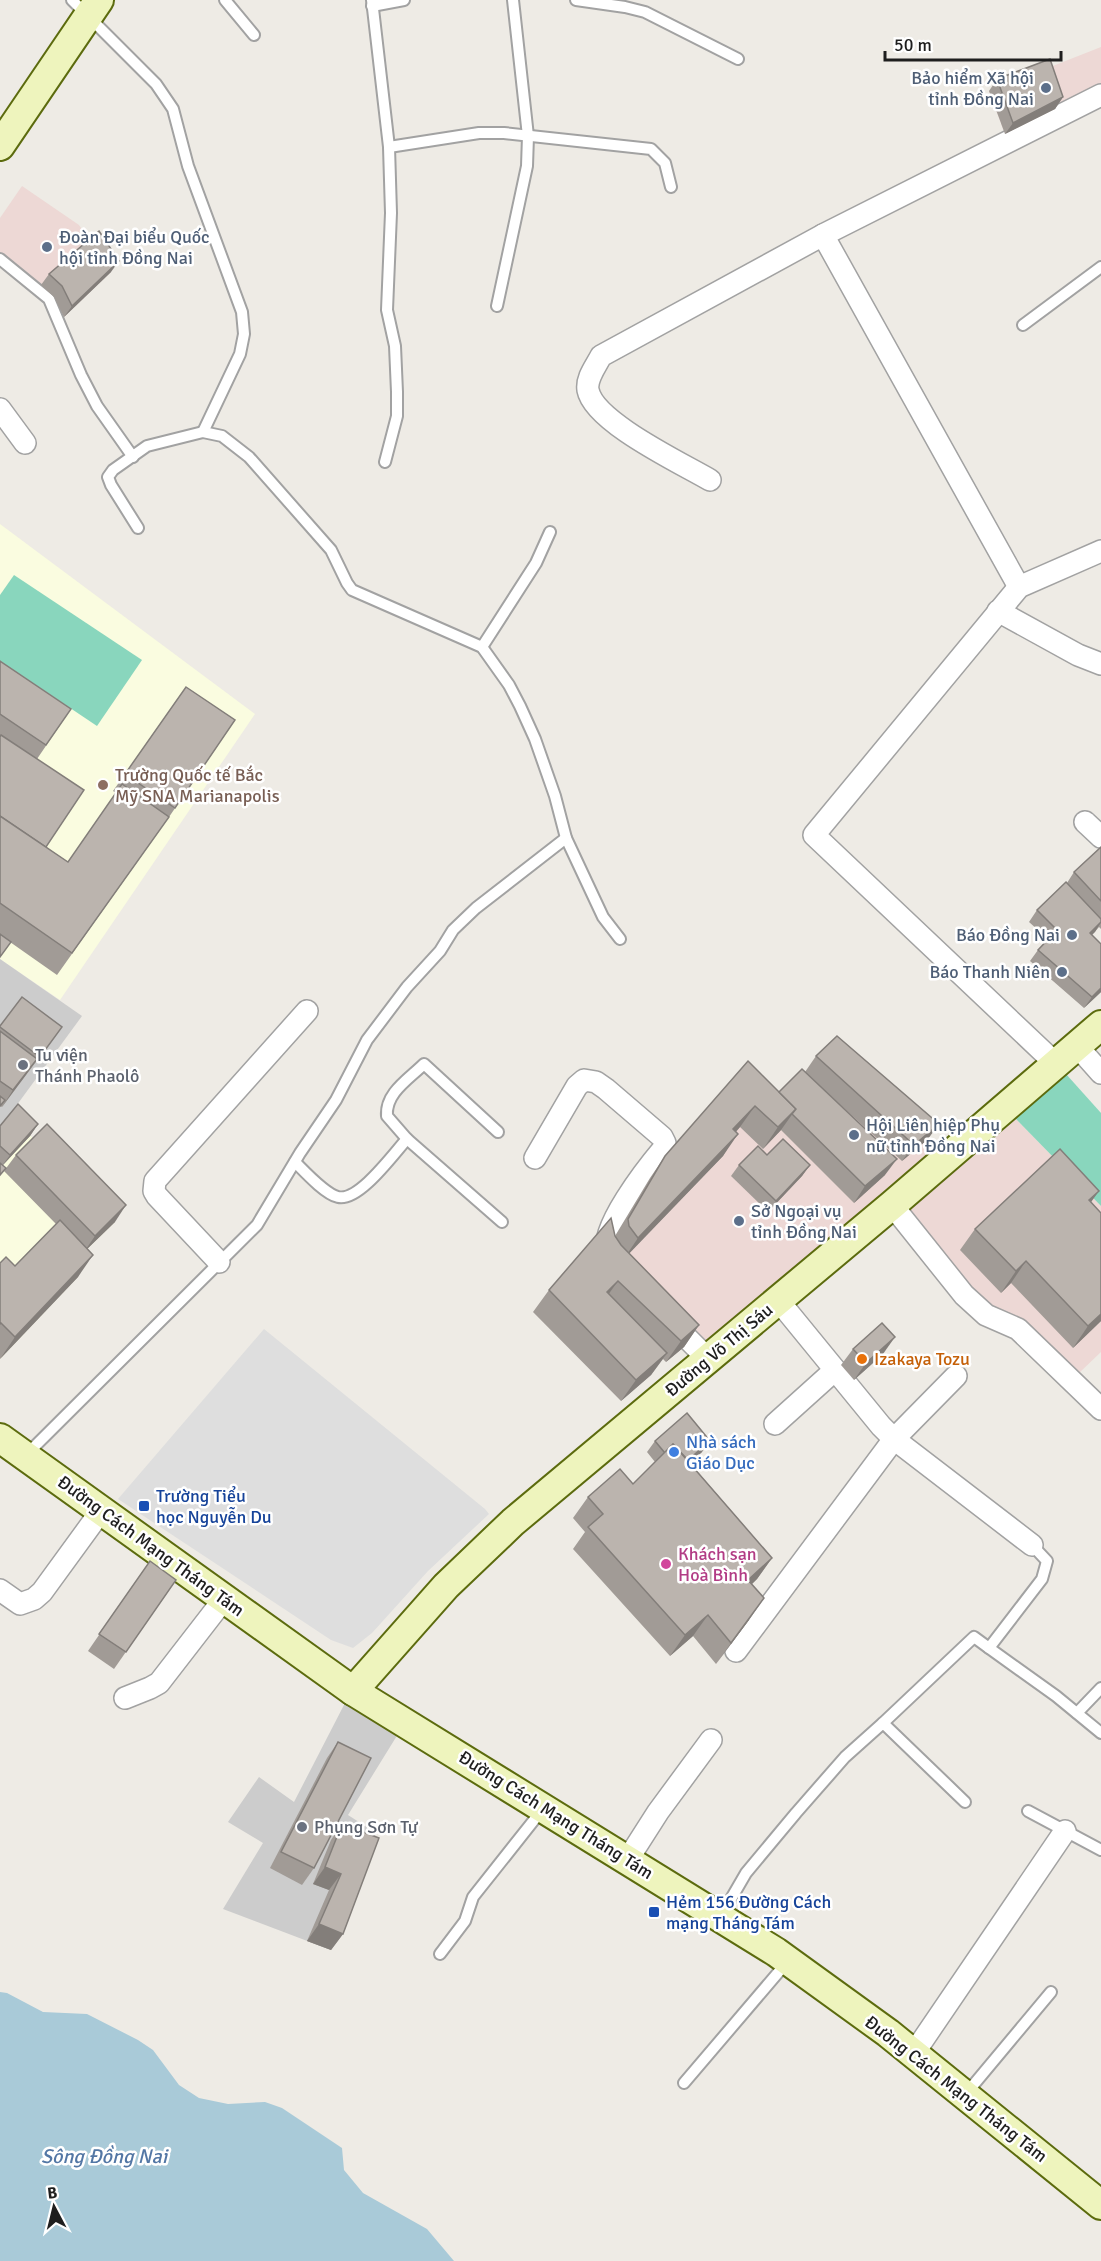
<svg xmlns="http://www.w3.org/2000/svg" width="1101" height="2261" font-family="Signika,sans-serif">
<rect width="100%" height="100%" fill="#eeebe5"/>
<g fill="#edd8d5">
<polygon points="1101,47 1101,86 1005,134 989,91"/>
<polygon points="22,186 79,225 111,272 64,317 54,297 0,252 0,218"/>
<polygon points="825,1053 939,1148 705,1345 623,1260 650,1178 763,1112"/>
<polygon points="1015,1118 1101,1206 1101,1352 1078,1374 988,1306 964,1283 906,1211"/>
</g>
<g fill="#fafce0">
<polygon points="0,524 255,714 60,1000 0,959"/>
<polygon points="10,1115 115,1222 69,1267 78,1277 0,1359 0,1128"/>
</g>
<g fill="#ccc">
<polygon points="0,959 82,1016 0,1128"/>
<polygon points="345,1703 398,1734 348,1815 376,1833 331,1950 223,1909 263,1843 228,1822 259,1777 294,1802"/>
</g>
<g fill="#89d6bd">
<polygon points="14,575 142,660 97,726 0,661 0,595"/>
<polygon points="1066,1074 1101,1113 1101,1206 1015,1118"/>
</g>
<polygon fill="#dedede" points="264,1329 485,1509 489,1514 428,1571 372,1633 353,1648 331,1640 118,1499"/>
<polygon fill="#a9cad8" points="0,1992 7,1993 43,2012 87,2014 138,2040 153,2050 179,2085 199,2098 228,2104 265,2102 282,2108 342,2148 344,2170 363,2193 427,2229 454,2261 0,2261"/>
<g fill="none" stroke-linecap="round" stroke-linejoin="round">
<g stroke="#a2a2a2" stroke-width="14">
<g id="lane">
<polyline points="72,0 156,84 173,109 188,166 242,312 244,334 240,354 203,432"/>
<polyline points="225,0 254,35"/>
<polyline points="372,0 389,147 391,213 387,310 395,346 397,392 397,416 385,462"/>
<polyline points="576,0 625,7 645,12 738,59"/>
<polyline points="372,6 404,0"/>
<polyline points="389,147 479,133 504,133 651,149 665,163 671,187"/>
<polyline points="0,259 49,299 81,375 97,406 133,457"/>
<polyline points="497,306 527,166 528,136 513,0"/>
<polyline points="1023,325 1101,267"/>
<polyline points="138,528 111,485 108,477 113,470 147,446 203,432 222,436 249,457 331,550 347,583 352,590 482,647 509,685 520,706 535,739 555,796 566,838 603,917 620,939"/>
<polyline points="482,647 536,563 550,532"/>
<path d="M498,1132l-74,-68c-15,15 -39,29 -37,52l20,23 95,83"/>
<path d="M295,1162c10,10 30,32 43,35 21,5 56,-44 69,-58"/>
<polyline points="25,1456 257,1225 300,1153 336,1100 367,1040 407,987 440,951 453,930 476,908 566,838"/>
<polyline points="1032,1545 1047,1561 1042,1579 989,1648 1056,1696 1101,1733"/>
<polyline points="1077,1713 1101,1688"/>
<polyline points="883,1723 974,1637 989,1648"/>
<polyline points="1028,1811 1101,1850"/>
<polyline points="721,1916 746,1873 796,1813 845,1757 883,1723 965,1802"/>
<polyline points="440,1954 465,1921 473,1897 542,1810"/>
<polyline points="684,2083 788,1961"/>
<polyline points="965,2095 1051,1992"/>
</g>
</g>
<g stroke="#a2a2a2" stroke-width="24">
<g id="street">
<polyline points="823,235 1019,587"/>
<polyline points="0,409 25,443"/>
<path d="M710,480c-29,-17 -116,-58 -122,-90 -2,-12 8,-24 13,-34l222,-121 278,-140"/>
<polyline points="998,611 1078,655 1101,664"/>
<polyline points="1085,822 1101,837"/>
<polyline points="1077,1046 1101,1073"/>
<polyline points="1056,1064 814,835 1019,587 1101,551"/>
<path d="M535,1158l42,-72 7,-6 12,2 10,7 56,48 3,6 -2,6c-16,19 -63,79 -56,103"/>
<polyline points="892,1205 964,1295 986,1315 1018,1329 1101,1409"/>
<polyline points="219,1262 157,1196 154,1191 155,1181 307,1011"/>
<polyline points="778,1300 881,1426 894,1439 1032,1545"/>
<polyline points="668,1319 708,1359"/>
<polyline points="775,1424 835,1370"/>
<polyline points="0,1590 20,1604 34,1599 42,1592 101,1511"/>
<polyline points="736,1651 894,1439 956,1376"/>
<polyline points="125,1698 150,1688 159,1683 224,1599"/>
<polyline points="628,1859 658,1812 711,1740"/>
<polyline points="914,2053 1065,1831"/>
</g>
</g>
<g stroke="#5c6b0e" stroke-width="32">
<g id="secondary">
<polyline points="0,146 99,0"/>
<polyline points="0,1438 353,1691 776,1952 888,2033 1101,2205"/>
<polyline points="353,1691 446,1586 513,1522 892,1205 1101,1025"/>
</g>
</g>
<use href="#lane" stroke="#fff" stroke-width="10"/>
<use href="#street" stroke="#fff" stroke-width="21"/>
<use href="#secondary" stroke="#eef4bd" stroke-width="28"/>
</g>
<g fill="#a19b96">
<polygon points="997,79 1063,97 1055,109 1005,134 989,91"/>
<polygon points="111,272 64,317 54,297 41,285 49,274"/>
<polygon points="0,661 71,709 37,759 46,847 68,862 116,793 113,791 186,687 235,720 169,817 57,975 10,942 0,957"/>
<polygon points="1101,847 1101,929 1099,927 1092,935 1101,944 1101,992 1084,1008 1030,961 1038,950 1048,939 1029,922 1037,910 1067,883 1074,872"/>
<polygon points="0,1026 54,1038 2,1107 0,1106"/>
<polygon points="816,1056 939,1124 927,1140 902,1161 814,1081 885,1175 854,1203 781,1130 763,1149 740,1127 736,1132 723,1156 629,1253 699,1325 684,1347 666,1362 663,1359 651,1375 621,1401 533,1312 549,1290 615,1236 650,1178 665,1156 779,1092 805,1072"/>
<polygon points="38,1124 30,1136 3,1165 0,1176 0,1126"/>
<polygon points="16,1155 115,1222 87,1249 78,1277 0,1359 0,1263 15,1266 56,1224 4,1171"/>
<polygon points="767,1155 810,1165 802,1176 768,1212 731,1176 739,1165"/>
<polygon points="1091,1203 1101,1213 1101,1321 1073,1348 1011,1283 1001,1293 960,1250 975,1229"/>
<polygon points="853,1349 883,1354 854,1380 841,1365"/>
<polygon points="655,1441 702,1452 690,1463 772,1558 757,1579 752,1584 749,1620 716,1664 693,1636 670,1656 573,1549 585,1532 573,1518 588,1497 633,1484 655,1462 647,1452"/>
<polygon points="150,1561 176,1580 114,1669 88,1651"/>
<polygon points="338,1742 314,1868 302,1885 270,1868 327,1758"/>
<polygon points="342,1824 343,1934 331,1950 307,1941 329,1890 313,1884 331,1840"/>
</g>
<g fill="#837e7a">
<polygon points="1063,97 1055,109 1005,134 1013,123"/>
<polygon points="119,261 111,272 64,317 72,306"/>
<polygon points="1101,922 1095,932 1082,944 1090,933"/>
<polygon points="1101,988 1101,992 1084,1008 1092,997"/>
<polygon points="37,1059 25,1076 2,1107 13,1090"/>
<polygon points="755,1106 740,1127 718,1151 733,1129"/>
<polygon points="796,1109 781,1130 763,1149 778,1127"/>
<polygon points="38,1124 30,1136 2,1166 10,1155"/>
<polygon points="939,1124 927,1140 902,1161 914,1145"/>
<polygon points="738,1134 723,1156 623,1260 638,1238"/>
<polygon points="897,1159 885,1175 854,1203 865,1186"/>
<polygon points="810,1165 802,1176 768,1212 776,1201"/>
<polygon points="1099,1191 1084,1212 1089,1200"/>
<polygon points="126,1205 115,1222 84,1252 95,1236"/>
<polygon points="93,1255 78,1277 0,1359 15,1337"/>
<polygon points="1026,1261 1011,1283 1001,1293 1016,1271"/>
<polygon points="618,1281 603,1302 607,1292"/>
<polygon points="1101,1314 1101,1321 1073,1348 1088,1326"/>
<polygon points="699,1325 684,1347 666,1362 681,1341"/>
<polygon points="895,1337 883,1354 854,1380 866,1363"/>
<polygon points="667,1353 651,1375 621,1401 636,1380"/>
<polygon points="710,1441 702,1452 671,1480 679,1468"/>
<polygon points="772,1558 757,1579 733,1602 748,1580"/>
<polygon points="764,1598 749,1620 716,1664 731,1643"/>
<polygon points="708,1615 693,1636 670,1656 685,1635"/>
<polygon points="325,1867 341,1874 329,1890 313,1884"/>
<polygon points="319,1924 343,1934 331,1950 307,1941"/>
</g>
<g fill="#bbb4ae" stroke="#837e7a" stroke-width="1.5">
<polygon points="1050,59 1063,97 1013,123 997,79"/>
<polygon points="99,231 119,261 72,306 62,286 49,274"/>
<polygon points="0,661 71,709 46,745 0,714"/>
<polygon points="186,687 235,720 175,808 125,774"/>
<polygon points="1,735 84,790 46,847 0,816 0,737"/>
<polygon points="122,784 169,817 72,953 0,903 0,816 68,862"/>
<polygon points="1101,847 1101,901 1074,872"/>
<polygon points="1066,882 1101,919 1101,922 1090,933 1101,944 1101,988 1092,997 1038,950 1057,930 1037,910"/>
<polygon points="0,934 11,942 0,957"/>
<polygon points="22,997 62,1027 40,1057 0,1027 0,1026"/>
<polygon points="0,1031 37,1059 13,1090 0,1081"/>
<polygon points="837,1036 939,1124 914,1145 816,1056"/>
<polygon points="748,1061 796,1109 778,1127 755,1106 733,1129 738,1134 638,1238 629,1226 628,1219 665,1156"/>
<polygon points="802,1069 897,1159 865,1186 792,1114 796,1109 779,1092"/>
<polygon points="0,1096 5,1100 0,1106"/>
<polygon points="18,1104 38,1124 10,1155 0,1146 0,1126"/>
<polygon points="47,1124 126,1205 95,1236 16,1155"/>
<polygon points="783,1139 810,1165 776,1201 739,1165 758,1146 767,1155"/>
<polygon points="1060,1149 1099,1191 1089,1200 1101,1213 1101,1314 1088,1326 1026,1261 1016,1271 975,1229"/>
<polygon points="0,1163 6,1168 0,1175"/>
<polygon points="611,1218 615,1236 621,1245 699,1325 681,1341 618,1281 607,1292 667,1353 636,1380 549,1290"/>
<polygon points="60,1220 93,1255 15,1337 1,1323 0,1324 0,1263 6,1257 15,1266"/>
<polygon points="882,1323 895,1337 866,1363 853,1349"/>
<polygon points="687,1413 710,1441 688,1460 673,1444 665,1453 655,1441"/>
<polygon points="673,1444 772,1558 748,1580 764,1598 731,1643 708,1615 685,1635 588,1527 603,1514 588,1497 620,1469 633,1484"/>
<polygon points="150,1561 176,1580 126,1652 99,1634"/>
<polygon points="338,1742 371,1758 314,1868 281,1852"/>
<polygon points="342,1824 379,1838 343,1934 319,1924 341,1874 325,1867"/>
</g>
<g fill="#5c6f8a" stroke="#fff" stroke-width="2">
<circle cx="1046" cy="88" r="6"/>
<circle cx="47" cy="247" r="6"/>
<circle cx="1072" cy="935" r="6"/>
<circle cx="1062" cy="972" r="6"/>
<circle cx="854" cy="1135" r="6"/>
<circle cx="739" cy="1221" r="6"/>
</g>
<circle fill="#8d6e63" stroke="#fff" stroke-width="2" cx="103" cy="785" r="6"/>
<g fill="#6b7280" stroke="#fff" stroke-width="2">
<circle cx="23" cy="1065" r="6"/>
<circle cx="302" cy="1827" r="6"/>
</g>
<circle fill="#e8710a" stroke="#fff" stroke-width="2" cx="862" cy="1359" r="6"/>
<circle fill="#3f7fe0" stroke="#fff" stroke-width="2" cx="674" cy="1452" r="6"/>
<g fill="#1a4fb4" stroke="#fff" stroke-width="2">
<rect x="138" y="1500" width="12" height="12" rx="3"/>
<rect x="648" y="1906" width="12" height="12" rx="3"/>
</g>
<circle fill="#d1479c" stroke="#fff" stroke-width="2" cx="666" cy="1564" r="6"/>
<g text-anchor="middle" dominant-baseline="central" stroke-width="5" stroke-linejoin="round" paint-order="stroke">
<g font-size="18" fill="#4e5e75" stroke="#fff" text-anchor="end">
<text x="1034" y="78">Bảo hiểm Xã hội<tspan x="1034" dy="21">tỉnh Đồng Nai</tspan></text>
<text x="59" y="237" text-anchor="start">Đoàn Đại biểu Quốc<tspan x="59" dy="21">hội tỉnh Đồng Nai</tspan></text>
<text x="1060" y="935">Báo Đồng Nai</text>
<text x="1050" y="972">Báo Thanh Niên</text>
<text x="866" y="1125" text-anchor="start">Hội Liên hiệp Phụ<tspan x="866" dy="21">nữ tỉnh Đồng Nai</tspan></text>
<text x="751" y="1211" text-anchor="start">Sở Ngoại vụ<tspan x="751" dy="21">tỉnh Đồng Nai</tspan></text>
</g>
<g font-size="18" fill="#785e54" stroke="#fff" text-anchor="start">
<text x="115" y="775">Trường Quốc tế Bắc<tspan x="115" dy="21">Mỹ SNA Marianapolis</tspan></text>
</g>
<g font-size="18" fill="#5b616d" stroke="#fff" text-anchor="start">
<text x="35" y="1055">Tu viện<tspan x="35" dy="21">Thánh Phaolô</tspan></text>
<text x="314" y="1827">Phụng Sơn Tự</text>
</g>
<g font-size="18" fill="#1e1e1e" stroke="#fff">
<text transform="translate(719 1350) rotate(-40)">Đường Võ Thị Sáu</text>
<text transform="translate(151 1546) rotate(36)">Đường Cách Mạng Tháng Tám</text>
<text transform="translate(556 1815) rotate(32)">Đường Cách Mạng Tháng Tám</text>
<text transform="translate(956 2089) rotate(38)">Đường Cách Mạng Tháng Tám</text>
</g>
<g font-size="18" fill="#c56008" stroke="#fff" text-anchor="start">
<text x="874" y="1359">Izakaya Tozu</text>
</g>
<g font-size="18" fill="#366cbe" stroke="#fff" text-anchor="start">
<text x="686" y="1442">Nhà sách<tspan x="686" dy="21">Giáo Dục</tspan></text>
</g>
<g font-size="18" fill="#164399" stroke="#fff" text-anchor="start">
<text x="156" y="1496">Trường Tiểu<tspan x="156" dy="21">học Nguyễn Du</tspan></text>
<text x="666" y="1902">Hẻm 156 Đường Cách<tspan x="666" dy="21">mạng Tháng Tám</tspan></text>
</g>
<g font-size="18" fill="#b23c85" stroke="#fff" text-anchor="start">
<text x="678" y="1554">Khách sạn<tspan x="678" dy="21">Hoà Bình</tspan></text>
</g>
<g font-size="20" font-style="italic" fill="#5377a5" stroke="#fff">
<text x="104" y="2156">Sông Đồng Nai</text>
</g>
</g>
<g transform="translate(54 2207) rotate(353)" stroke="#ffffff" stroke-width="4.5" paint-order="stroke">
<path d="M0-4.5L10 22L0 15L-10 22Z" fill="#1e1e1e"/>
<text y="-9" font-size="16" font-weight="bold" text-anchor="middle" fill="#1e1e1e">B</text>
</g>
<path d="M885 51v9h176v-9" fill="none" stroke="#1e1e1e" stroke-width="3"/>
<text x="894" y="51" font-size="18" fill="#1e1e1e" stroke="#ffffff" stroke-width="4.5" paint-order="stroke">50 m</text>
</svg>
